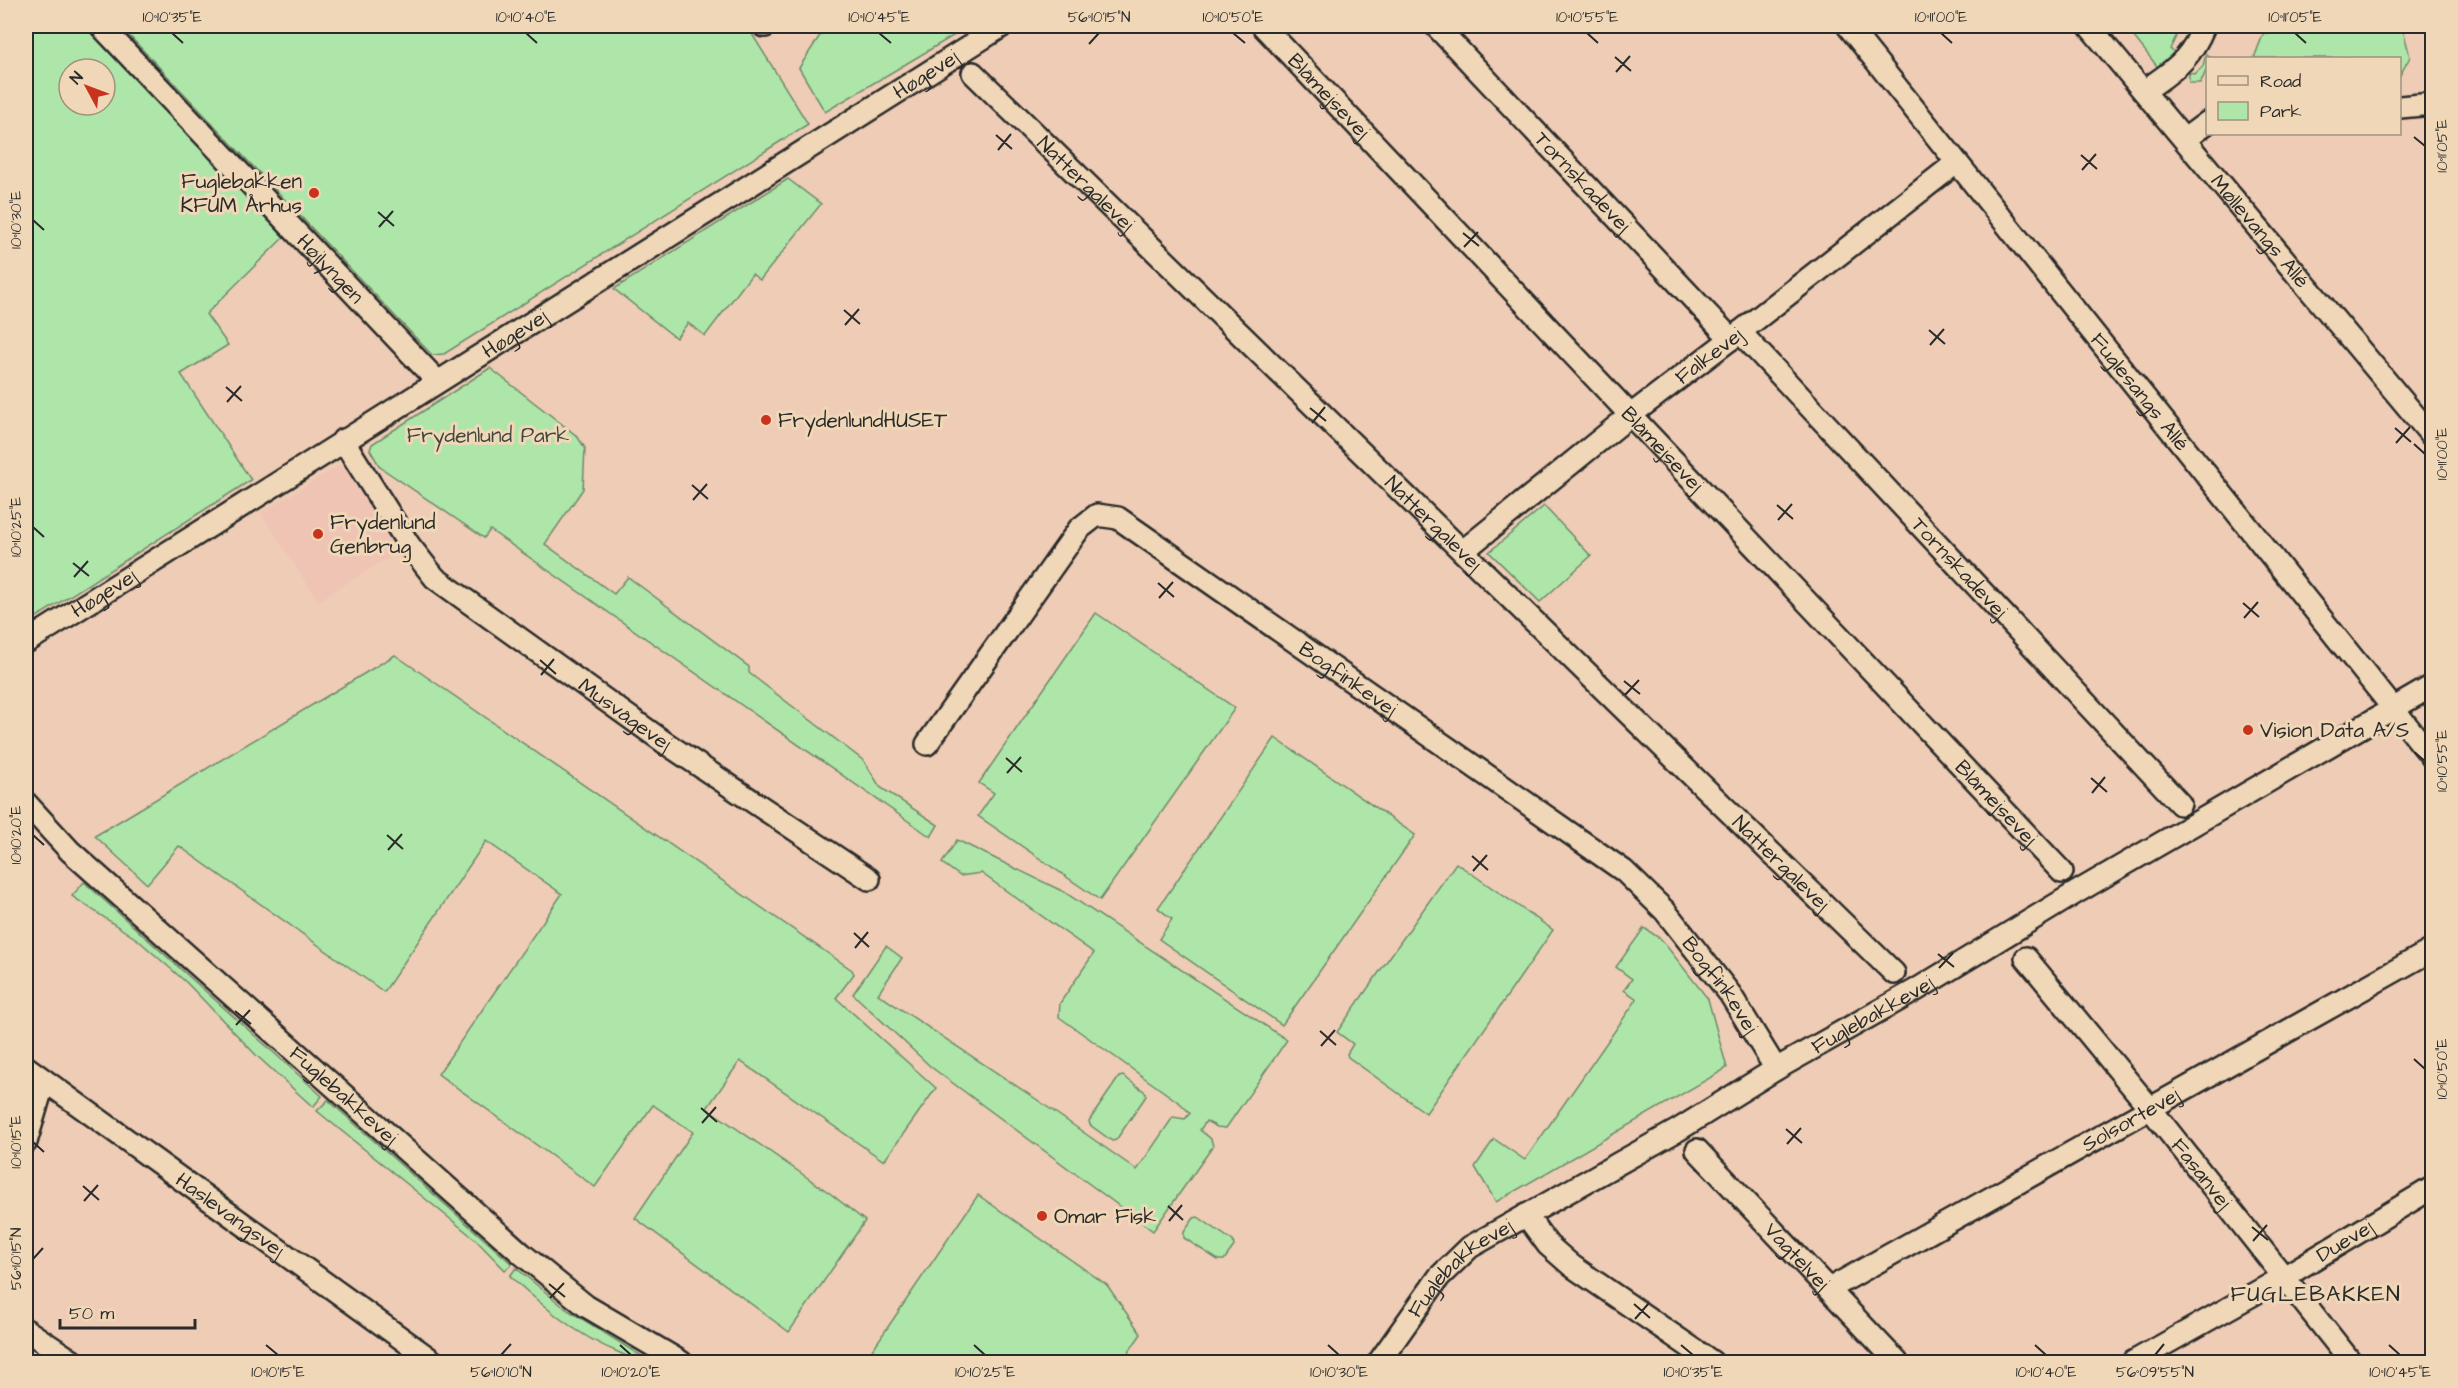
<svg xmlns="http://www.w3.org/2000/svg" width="2458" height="1388" font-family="'Architects Daughter',sans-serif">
<rect width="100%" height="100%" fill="#efccb5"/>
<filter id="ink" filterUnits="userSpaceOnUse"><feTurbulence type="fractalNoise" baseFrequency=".0167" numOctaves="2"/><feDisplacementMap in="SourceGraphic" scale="12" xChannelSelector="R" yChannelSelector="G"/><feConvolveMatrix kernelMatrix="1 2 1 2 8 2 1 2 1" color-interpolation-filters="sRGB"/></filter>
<g filter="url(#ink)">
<polygon fill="#efc4b4" points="341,464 399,551 318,601 261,513"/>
<g fill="#aee6a9" stroke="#6c886a" stroke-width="1.5" fill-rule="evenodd">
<path d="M26,26h61l197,211 -78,77 22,31 -47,29 70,106 -225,144zM69,69h36v36h-36z"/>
<polygon points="120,26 747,26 808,124 444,354 432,355"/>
<polygon points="826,26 949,26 963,30 825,112 799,68"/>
<polygon points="2140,26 2181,26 2170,49 2179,56 2160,70 2134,37"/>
<polygon points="2274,26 2402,26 2410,57 2400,75 2400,58 2254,58 2264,32 2269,34"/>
<path d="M2206,54l5,4h-3c0,10 -3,17 -8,25h-11v-10l6,1 8,-8z"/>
<polygon points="788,179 821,204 760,280 752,274 705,336 688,323 676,338 614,289"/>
<polygon points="490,368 577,436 585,448 583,489 545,544 614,594 628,577 749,667 749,673 864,761 880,787 938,825 931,837 490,530 484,538 380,467 370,450 372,444"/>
<polygon points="1544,506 1591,556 1540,602 1489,552"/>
<polygon points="1096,613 1235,708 1100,900 978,816 994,793 979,783"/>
<polygon points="395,655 852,970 854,974 836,998 936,1088 884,1161 740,1061 707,1108 831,1194 865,1221 789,1332 635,1218 693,1132 653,1105 595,1187 438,1074 562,894 486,841 384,992 179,846 147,884 95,836"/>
<polygon points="1275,738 1415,835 1282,1025 1159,939 1172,919 1158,908"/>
<polygon points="957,840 1064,892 1287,1040 1226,1128 1217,1127 1206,1121 1200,1130 1211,1139 1213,1146 1153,1231 931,1067 853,994 886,946 902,958 878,994 1036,1099 1137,1170 1173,1117 1185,1119 1190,1113 1181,1104 1059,1017 1060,1003 1094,953 981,873 960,876 942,863"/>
<polygon points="1456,863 1553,930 1426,1113 1348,1057 1347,1054 1353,1044 1337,1032"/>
<polygon points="84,882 322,1096 313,1107 256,1055 187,983 138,940 72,896"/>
<polygon points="1644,928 1661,939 1708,999 1727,1068 1496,1202 1475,1167 1494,1139 1525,1160 1637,999 1624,990 1632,979 1616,967"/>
<polygon points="1123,1076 1145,1092 1146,1096 1116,1140 1112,1141 1090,1125 1089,1121 1119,1077"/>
<polygon points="328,1100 512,1264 505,1270 475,1239 317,1111"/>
<polygon points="978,1195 1107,1285 1141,1334 1123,1360 1125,1362 864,1362"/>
<polygon points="1198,1217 1233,1241 1234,1246 1224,1260 1218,1260 1184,1238 1184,1232 1194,1218"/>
<path d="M516,1268l50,41 85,53c-12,1 -20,-4 -31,-9 -43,-17 -76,-46 -110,-77z"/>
</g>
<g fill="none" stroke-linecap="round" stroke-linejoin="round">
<g stroke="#2b2b2b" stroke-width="26">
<g id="minor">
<path id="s1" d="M101,26l336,355"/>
<polyline points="764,26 765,26"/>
<path id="s2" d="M1263,26l799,846"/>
<path id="s3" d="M1436,26l295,313"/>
<path id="s4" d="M1848,26l584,731"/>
<path id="s5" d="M2089,26l343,410"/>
<path id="s6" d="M973,73l921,900"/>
<path d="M2154,84c26,-18 38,-29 50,-58"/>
<polyline points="2400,107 2432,104"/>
<polyline points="2185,139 2208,122"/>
<path id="s7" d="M1740,332l440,472"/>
<path id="s8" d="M343,440l66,105 26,33 229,164 205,137"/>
<path id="s9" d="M1463,551l169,-137 108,-82 216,-169"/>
<path id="s10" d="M26,642l976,-616"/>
<path id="s11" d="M927,744l152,-215 18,-14 21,3 506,353 41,40 65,83 46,75"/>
<path id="s12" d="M26,803l44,48 452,403 64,52 95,56"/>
<path id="s13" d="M2026,958l124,150 201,254"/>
<path id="s14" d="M26,1067l408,295"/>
<polyline points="26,1142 44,1081"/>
<path id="s15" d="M1697,1150l200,212"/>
<polyline points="1526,1215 1548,1245 1572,1266 1712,1362"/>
<path id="s16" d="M1829,1289l603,-339"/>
<polyline points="26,1330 74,1362"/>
<path id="s17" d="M1379,1362l60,-85 31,-30 208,-117 98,-61 140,-79 161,-98 355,-206"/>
<path id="s18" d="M2133,1362l151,-85 148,-89"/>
</g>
</g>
<use href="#minor" stroke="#efd7b7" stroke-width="21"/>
</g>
</g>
<path fill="none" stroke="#2b2b2b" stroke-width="2" d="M172,33l11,10M526,33l11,10M879,33l12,10M1233,33l12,10M1587,33l11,10M1941,33l11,10M2295,33l11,10M1089,44l10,-11M1615,57l16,14M1616,72l14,-16M996,135l16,14M2414,137l11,9M998,150l13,-16M2081,155l16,14M2082,170l14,-16M378,212l16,14M33,220l11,10M379,227l14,-16M1463,233l16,13M1464,247l14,-15M844,310l16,14M845,325l14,-16M1929,330l16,14M1930,345l14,-16M226,387l16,14M227,402l14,-16M1310,408l16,13M1312,423l13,-16M2395,428l16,14M2396,443l14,-16M2414,444l11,10M692,485l16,14M693,500l14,-16M1777,505l16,14M1778,520l14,-16M33,527l11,10M73,563l16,13M74,577l14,-16M1158,583l16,14M1159,598l14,-16M2243,603l16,14M2244,618l14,-16M540,660l16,14M541,675l13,-16M1624,681l16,13M1625,695l14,-15M2414,752l11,9M1006,758l16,14M1007,773l14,-16M2091,778l16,14M2092,793l13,-16M33,835l11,10M387,835l16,14M388,850l14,-16M1472,856l16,14M1473,871l14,-16M854,933l15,14M855,948l13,-16M1938,954l16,13M1939,968l14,-15M235,1011l16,13M236,1025l14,-15M1320,1031l16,14M1321,1046l14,-16M2414,1059l11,10M701,1108l16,14M702,1123l14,-16M1786,1129l16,14M33,1142l11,10M1787,1144l14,-16M83,1186l16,14M84,1201l14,-16M1168,1206l15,14M1169,1221l13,-16M2252,1227l16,13M2253,1241l14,-16M33,1259l10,-11M549,1284l16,13M550,1298l14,-15M1634,1304l16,14M1635,1319l14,-16M266,1345l12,10M620,1345l11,10M974,1345l11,10M1328,1345l11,10M1681,1345l12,10M2035,1345l11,10M2389,1345l11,10M501,1355l10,-11M2155,1355l9,-11"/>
<g fill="#c8321e" stroke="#efd7b7" stroke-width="2">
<circle cx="314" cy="193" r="6"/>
<circle cx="766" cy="420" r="6"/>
<circle cx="318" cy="534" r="6"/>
<circle cx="2248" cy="730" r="6"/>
<circle cx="1042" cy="1216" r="6"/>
</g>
<g text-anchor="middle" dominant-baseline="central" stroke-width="6" stroke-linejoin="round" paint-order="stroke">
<g font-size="21" fill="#2b2b2b" stroke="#efd7b7">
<text stroke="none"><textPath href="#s10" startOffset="1064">Høgevej</textPath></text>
<text stroke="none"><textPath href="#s2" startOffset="96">Blåmejsevej</textPath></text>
<text stroke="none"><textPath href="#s3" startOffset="214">Tornskadevej</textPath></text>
<text stroke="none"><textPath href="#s6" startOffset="158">Nattergalevej</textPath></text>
<text stroke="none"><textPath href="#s5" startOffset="267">Møllevangs Allé</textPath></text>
<text stroke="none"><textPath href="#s1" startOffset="334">Højlyngen</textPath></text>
<text stroke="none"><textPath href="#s10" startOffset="578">Høgevej</textPath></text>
<text stroke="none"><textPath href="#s9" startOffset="314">Falkevej</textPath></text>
<text stroke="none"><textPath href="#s4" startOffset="468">Fuglesangs Allé</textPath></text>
<text stroke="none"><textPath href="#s2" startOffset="582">Blåmejsevej</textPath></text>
<text stroke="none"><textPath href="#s6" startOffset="644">Nattergalevej</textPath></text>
<text stroke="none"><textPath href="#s7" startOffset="322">Tornskadevej</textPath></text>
<text stroke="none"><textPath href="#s10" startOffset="92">Høgevej</textPath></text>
<text stroke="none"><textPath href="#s11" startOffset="588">Bogfinkevej</textPath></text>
<text stroke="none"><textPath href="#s8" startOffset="400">Musvågevej</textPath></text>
<text stroke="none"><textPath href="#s2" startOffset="1068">Blåmejsevej</textPath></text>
<text stroke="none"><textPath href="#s6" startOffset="1130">Nattergalevej</textPath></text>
<text stroke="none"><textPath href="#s11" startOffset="1074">Bogfinkevej</textPath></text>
<text stroke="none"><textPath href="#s17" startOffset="612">Fuglebakkevej</textPath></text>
<text stroke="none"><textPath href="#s12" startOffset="432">Fuglebakkevej</textPath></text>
<text stroke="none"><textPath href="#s16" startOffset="346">Solsortevej</textPath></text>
<text stroke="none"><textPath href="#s13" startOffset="278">Fasanvej</textPath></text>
<text stroke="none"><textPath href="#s14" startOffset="252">Haslevangsvej</textPath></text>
<text stroke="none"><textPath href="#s18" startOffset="244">Duevej</textPath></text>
<text stroke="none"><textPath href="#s15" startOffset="146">Vagtelvej</textPath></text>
<text stroke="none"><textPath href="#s17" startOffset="126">Fuglebakkevej</textPath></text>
</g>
<g font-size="21" fill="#2b2b2b" stroke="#efd7b7" text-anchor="start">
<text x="302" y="181" text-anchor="end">Fuglebakken<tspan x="302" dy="24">KFUM Århus</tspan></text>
<text x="778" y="420">FrydenlundHUSET</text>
<text x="330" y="522">Frydenlund<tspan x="330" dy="24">Genbrug</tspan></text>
<text x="2260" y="730">Vision Data A/S</text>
<text x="1054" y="1216">Omar Fisk</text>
</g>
<g font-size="21" fill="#3f473e" stroke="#efd7b7">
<text x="488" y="435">Frydenlund Park</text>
</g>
<g font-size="22" letter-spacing="1.5" fill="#2b2b2b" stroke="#efd7b7">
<text x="2316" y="1294">FUGLEBAKKEN</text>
</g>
</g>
<rect width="2458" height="1388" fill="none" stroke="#efd7b7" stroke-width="66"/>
<rect x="2206" y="57" width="195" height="78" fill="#efd7b7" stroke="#a1927f" stroke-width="1.5"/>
<rect x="2218" y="76" width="30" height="9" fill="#efd7b7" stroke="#a1927f" stroke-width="1.5"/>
<text x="2260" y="87" font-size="18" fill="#2b2b2b">Road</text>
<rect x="2218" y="102" width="30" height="18" fill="#aee6a9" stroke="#a1927f" stroke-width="1.5"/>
<text x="2260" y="117" font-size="18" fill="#2b2b2b">Park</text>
<g transform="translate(87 87) rotate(311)"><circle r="28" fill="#efd7b7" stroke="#a1927f" stroke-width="1.5"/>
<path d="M0-4.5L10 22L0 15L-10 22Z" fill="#c8321e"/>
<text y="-9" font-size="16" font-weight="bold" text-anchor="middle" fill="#2b2b2b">N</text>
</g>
<path d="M60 1319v9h135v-9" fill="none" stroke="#2b2b2b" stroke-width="3"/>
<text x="69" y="1319" font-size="18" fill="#2b2b2b" stroke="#efd7b7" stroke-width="4.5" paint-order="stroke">50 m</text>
<rect x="33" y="33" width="2392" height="1322" fill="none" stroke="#2b2b2b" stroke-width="2"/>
<g font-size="15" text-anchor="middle" fill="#2b2b2b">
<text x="172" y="22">10°10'35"E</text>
<text x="526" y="22">10°10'40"E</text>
<text x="879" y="22">10°10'45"E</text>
<text x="1099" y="22">56°10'15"N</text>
<text x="1233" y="22">10°10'50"E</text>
<text x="1587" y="22">10°10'55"E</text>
<text x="1941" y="22">10°11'00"E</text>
<text x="2295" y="22">10°11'05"E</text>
<text transform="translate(2442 146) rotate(-90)" y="5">10°11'05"E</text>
<text transform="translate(16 220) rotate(-90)" y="5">10°10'30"E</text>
<text transform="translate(2442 454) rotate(-90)" y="5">10°11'00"E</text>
<text transform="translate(16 527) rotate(-90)" y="5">10°10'25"E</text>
<text transform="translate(2442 761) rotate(-90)" y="5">10°10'55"E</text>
<text transform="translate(16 835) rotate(-90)" y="5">10°10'20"E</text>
<text transform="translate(2442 1069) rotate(-90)" y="5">10°10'50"E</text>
<text transform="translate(16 1142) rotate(-90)" y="5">10°10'15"E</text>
<text transform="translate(16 1259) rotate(-90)" y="5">56°10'15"N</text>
<text x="278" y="1377">10°10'15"E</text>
<text x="501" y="1377">56°10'10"N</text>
<text x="631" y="1377">10°10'20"E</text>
<text x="985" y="1377">10°10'25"E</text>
<text x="1339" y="1377">10°10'30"E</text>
<text x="1693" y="1377">10°10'35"E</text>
<text x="2046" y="1377">10°10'40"E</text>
<text x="2155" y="1377">56°09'55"N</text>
<text x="2400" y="1377">10°10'45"E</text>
</g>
</svg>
